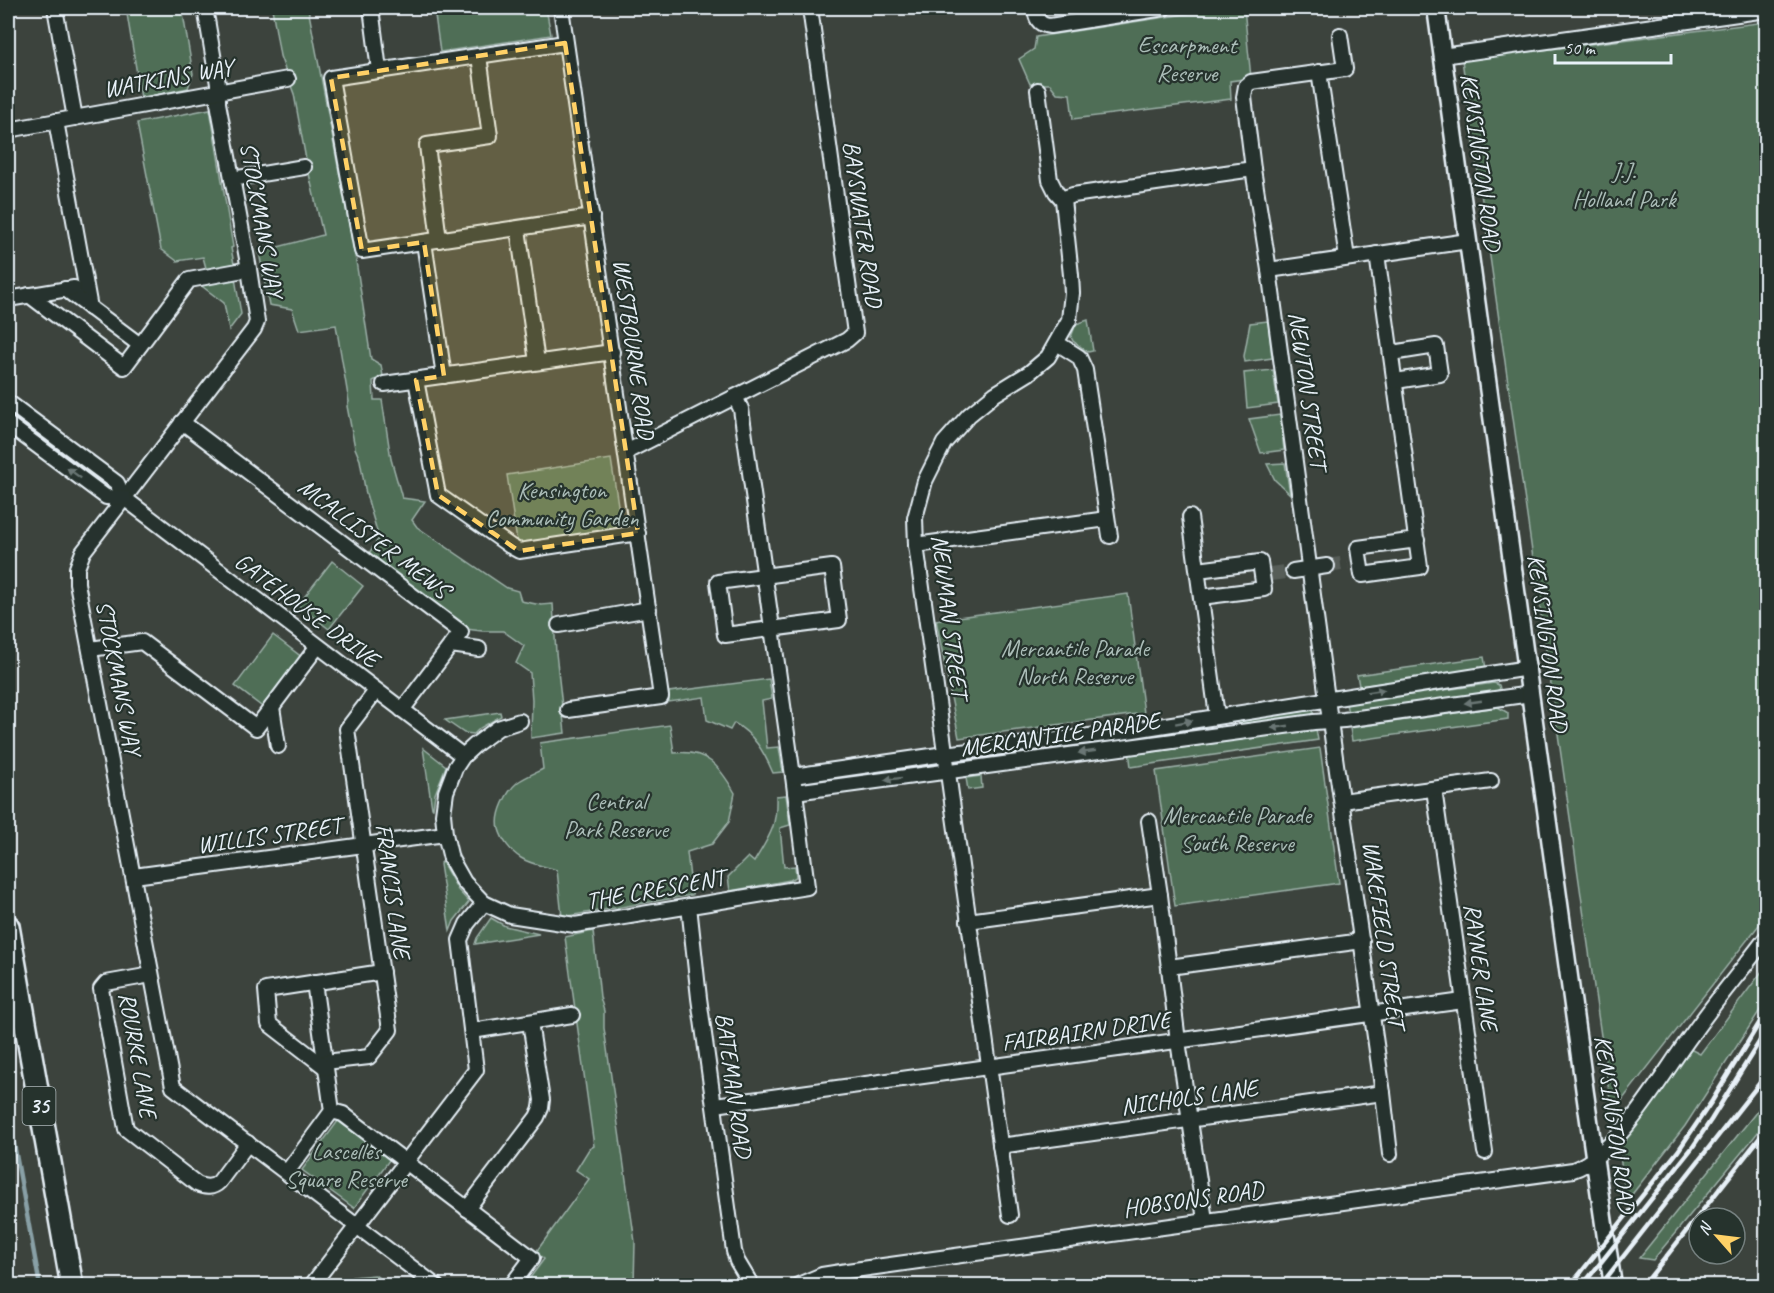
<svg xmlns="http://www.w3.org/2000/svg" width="1774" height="1293" font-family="Caveat,sans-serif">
<rect width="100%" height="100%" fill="#3c433d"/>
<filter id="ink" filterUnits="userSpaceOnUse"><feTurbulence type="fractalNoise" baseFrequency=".0167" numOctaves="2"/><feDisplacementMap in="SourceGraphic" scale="12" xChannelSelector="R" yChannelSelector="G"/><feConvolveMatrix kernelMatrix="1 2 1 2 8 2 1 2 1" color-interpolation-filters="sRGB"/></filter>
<g filter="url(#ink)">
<g fill="#4f6e57" stroke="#9cb0a8" stroke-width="1.5">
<polygon points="126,8 182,8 193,74 188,88 141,98"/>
<polygon points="272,8 308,8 356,261 371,359 381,365 383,376 373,381 374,400 382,400 391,459 402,498 425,501 412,520 417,527 507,588 518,591 521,601 541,605 553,604 556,653 565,733 531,738 532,700 530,673 516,663 524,646 503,631 482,631 466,629 367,556 379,538 366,494 360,460 355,448 347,406 349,402 336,325 299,330 292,309 269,305 259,252 323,235 307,165 294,94 280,56"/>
<polygon points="434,8 546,8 551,35 440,52"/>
<polygon points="1224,8 1244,8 1251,78 1230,81 1231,99 1073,119 1070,94 1057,93 1050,84 1030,84 1019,59 1034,49 1036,37"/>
<polygon points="1766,22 1766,916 1612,1113 1462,60"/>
<polygon points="210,109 233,247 231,248 234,264 207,269 206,268 203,257 177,261 161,249 137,123"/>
<polygon points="235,278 241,314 229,330 224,303 199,284"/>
<polygon points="1088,320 1093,351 1088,352 1073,341 1071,337 1076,324"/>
<polygon points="1268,321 1272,358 1245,362 1244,356 1250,323"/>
<polygon points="1273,370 1278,404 1247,408 1244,373"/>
<polygon points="1280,415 1284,450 1261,453 1249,419"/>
<polygon points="611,459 622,531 525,547 517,541 507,475"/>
<polygon points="1285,463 1290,494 1275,480 1267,464"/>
<polygon points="332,561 363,586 329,629 298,605"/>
<polygon points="1128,594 1144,713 959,738 936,620"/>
<polygon points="273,635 303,658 265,709 235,686"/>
<polygon points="1484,657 1486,669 1359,686 1357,675"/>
<path d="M769,679l3,20 -10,2 5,47 12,-1 4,25 -10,1c-9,-21 -19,-39 -39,-50l-4,7 -23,-10 -3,-23 -35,5v-10z"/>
<polygon points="1494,683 1499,685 1500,689 1495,692 1348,713 1346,704"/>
<polygon points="1498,707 1508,713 1508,719 1352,741 1350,728"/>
<polygon points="1313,710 1314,716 1239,726 1238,720"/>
<polygon points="500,712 501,716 480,728 474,734 464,733 445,720"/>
<path d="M670,725l4,28c33,-4 46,14 61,40l-6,29 -17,22 -25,8 5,43 -130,22 -5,-47c-12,-4 -25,-5 -36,-12 -10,-6 -19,-18 -22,-29 -4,-15 8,-38 19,-47 7,-5 17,-9 25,-13l-3,-26z"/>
<polygon points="1182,729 1183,734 1129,741 1128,736"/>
<polygon points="1316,729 1318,740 1131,767 1129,750 1139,749 1146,753"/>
<polygon points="1057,745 1058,750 970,763 969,758"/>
<polygon points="423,748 446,766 435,794 433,808 432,808"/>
<polygon points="1320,748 1339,883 1175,906 1156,771"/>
<polygon points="925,765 926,769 810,783 810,782 811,780"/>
<polygon points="981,776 982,788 968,790 966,778"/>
<path d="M786,795l4,30 -10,3 4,39 11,-1 1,11 -6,3 -60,11 -2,-14 20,-20 6,5c16,-27 23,-34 22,-66z"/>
<polygon points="442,862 458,890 469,902 454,921 450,931 440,864"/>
<polygon points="491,918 505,926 539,934 475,944 477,938"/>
<polygon points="593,931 600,997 604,1011 604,1028 635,1242 634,1285 524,1286 544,1259 536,1252 589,1179 576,1170 589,1149 594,1146 565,937"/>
<polygon points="1766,966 1766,1001 1685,1126 1626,1202 1619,1148 1690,1049 1700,1054"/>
<polygon points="1766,1100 1766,1122 1751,1141 1653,1260 1639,1258"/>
<polygon points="338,1121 390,1159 354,1208 302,1170"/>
<polygon points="375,1275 389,1285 346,1285 352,1277"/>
</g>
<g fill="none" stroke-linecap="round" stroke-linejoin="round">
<polyline stroke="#89a0a6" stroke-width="4.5" points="8,1111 40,1286"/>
<g stroke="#565d59" stroke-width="14" stroke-dasharray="14 7" stroke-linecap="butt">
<polyline points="1327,566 1348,563"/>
<polyline points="1270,574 1293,571"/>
</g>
<g stroke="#e8f1f8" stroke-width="18">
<g id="minor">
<polyline points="55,8 75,118"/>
<polyline points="205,8 218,84 218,103 249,269 257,322 254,329 83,552 77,568 77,583 173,1087 436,1286"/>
<polyline points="371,8 379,70"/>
<polyline points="561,8 661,697 568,710"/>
<path d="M1035,8c1,10 3,17 15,18l114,-18"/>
<polyline points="1340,35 1345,69 1251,82 1246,86 1244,97 1253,169 1269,270 1333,743 1383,1093 1390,1154"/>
<polyline points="565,43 331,78 362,251 592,217"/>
<polyline points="1442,56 1766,10"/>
<polyline points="1319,72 1347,258"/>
<polyline points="56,121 90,308"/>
<polyline points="8,130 288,79"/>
<polyline points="232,179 304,167"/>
<polyline points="1063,200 1067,197 1073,195 1253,169"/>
<polyline points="518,229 537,362"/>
<polyline points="439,240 427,145 490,136 479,56"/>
<polyline points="424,242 444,376"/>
<path d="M1377,254c14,104 29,208 43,313l-58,8 -4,-27 59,-8"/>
<polyline points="1269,270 1468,241"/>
<polyline points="65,289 140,345"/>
<polyline points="29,295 124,367 189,280 249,269"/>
<polyline points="8,299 74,288"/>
<polyline points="1057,343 1079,357 1085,370 1110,536"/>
<polyline points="1392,353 1436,346 1440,374 1396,381"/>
<polyline points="416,380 438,495 510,546 519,551 638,533"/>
<polyline points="384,384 612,352"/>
<polyline points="8,402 117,483 124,498 463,756"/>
<polyline points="182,422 461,632 402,710"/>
<polyline points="8,424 106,497 124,498"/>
<polyline points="626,452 847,340 855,333 810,8"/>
<polyline points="1190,517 1217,716"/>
<polyline points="916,545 1107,519"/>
<polygon points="832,567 839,620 725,635 718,582"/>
<polyline points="1198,570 1260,562 1264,589 1201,597"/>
<polyline points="1293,571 1327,566"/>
<polyline points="559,625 649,609"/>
<polyline points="451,645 479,649"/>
<polyline points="90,649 142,642 256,728 317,647"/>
<polyline points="272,707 278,746"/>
<polyline points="520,721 498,728 475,745 463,756 455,768 446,792 443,814 445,834 451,859 464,882 484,903 510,915 575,925 807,887 793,776 741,409 735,397"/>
<polyline points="793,776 945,754 1121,732 1528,668"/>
<polyline points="1434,789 1485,1152"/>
<polyline points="795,792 1314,722 1344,720 1531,694"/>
<polyline points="1342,801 1491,781"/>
<polyline points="1149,821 1160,895 1178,1041 1205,1220"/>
<polyline points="134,876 445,834"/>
<polyline points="689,906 699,998 734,1251 737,1261 752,1286"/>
<polyline points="968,921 1160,895"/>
<polyline points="1169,967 1362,941"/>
<path d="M151,975l-45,8 -5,6 25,140 71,55c8,4 16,4 22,-2l29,-39"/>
<polyline points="314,982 332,1111"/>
<polyline points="472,1031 572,1015"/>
<polyline points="325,1062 369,1057 390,1030 347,729 376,691"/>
<polyline points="326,1068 269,1024 266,990 382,972"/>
<polyline points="715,1105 1463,1001"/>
<polyline points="1000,1146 1383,1093"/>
<polyline points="287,1172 332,1111 343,1114 532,1258 511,1286"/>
<polyline points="467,1209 537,1117 541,1108 542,1100 530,1022"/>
<polyline points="1010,1215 916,545 915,518 925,481 944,443 969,415 995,394 1029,373 1048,357 1069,320 1072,293 1071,275 1063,200 1056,192 1050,180 1038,90"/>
<polyline points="311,1286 476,1070 460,940 467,924 484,903"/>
<path d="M796,1286l26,-11 25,-4 726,-101c46,-16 91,-99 120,-137 23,-33 49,-63 73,-95"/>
</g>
</g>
<g stroke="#e8f1f8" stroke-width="21">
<polyline id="tertiary" points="1436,8 1585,1093 1613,1286"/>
</g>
<g stroke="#e8f1f8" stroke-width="26">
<polyline id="trunk" points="8,926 72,1286"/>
</g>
<use href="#minor" stroke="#26332d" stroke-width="14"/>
<use href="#tertiary" stroke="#26332d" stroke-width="16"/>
<use href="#trunk" stroke="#26332d" stroke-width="21"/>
<g stroke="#e8f1f8" stroke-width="4.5">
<polyline points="1570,1286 1678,1151 1712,1101 1766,1012"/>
<polyline points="1582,1286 1692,1148 1711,1120 1766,1031"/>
<polyline points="1600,1286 1766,1075"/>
<polyline points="1643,1286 1766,1130"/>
</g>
</g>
<defs><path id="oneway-solid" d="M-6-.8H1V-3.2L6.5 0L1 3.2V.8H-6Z" transform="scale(1.5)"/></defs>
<g fill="#6a7674">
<use href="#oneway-solid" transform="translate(74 473) rotate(-143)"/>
<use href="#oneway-solid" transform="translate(1376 691) rotate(-9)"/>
<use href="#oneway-solid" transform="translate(1473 702) rotate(172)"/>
<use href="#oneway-solid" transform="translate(1184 722) rotate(-10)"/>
<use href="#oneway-solid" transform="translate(1280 727) rotate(172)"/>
<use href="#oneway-solid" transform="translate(1087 752) rotate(172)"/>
<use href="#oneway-solid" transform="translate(893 779) rotate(173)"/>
</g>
</g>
<path fill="#ffd166" fill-opacity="0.2" stroke="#ffd166" stroke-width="4.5" stroke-dasharray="12 8" stroke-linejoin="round" d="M565,43l73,490 -119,18 -81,-56 -22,-115 28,-4 -20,-134 -62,9 -31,-173z"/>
<g text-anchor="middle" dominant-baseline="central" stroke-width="4.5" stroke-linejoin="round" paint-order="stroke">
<rect fill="#26332d" stroke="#aeb8bb" stroke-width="1.5" x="22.5" y="1087" width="33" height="38" rx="4.5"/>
<g font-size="22" font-weight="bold" fill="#e8f1f8">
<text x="39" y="1106">35</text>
</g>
<g font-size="24" fill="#abbdb8" stroke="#26332d">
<text x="1187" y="45">Escarpment<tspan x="1187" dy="28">Reserve</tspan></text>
<text x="1624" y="171">J.J.<tspan x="1624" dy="28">Holland Park</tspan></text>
<text x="562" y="490">Kensington<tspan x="562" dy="28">Community Garden</tspan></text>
<text x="1075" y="648">Mercantile Parade<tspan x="1075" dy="28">North Reserve</tspan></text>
<text x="616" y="801">Central<tspan x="616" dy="28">Park Reserve</tspan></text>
<text x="1237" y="815">Mercantile Parade<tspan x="1237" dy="28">South Reserve</tspan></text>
<text x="346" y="1151">Lascelles<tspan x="346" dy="28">Square Reserve</tspan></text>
</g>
<g font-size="24" fill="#e8f1f8" stroke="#26332d">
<text transform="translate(168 78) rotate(-10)">WATKINS WAY</text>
<text transform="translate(1481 162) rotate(82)">KENSINGTON ROAD</text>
<text transform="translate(262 220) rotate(80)">STOCKMANS WAY</text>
<text transform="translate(863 224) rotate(82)">BAYSWATER ROAD</text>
<text transform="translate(634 349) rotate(82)">WESTBOURNE ROAD</text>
<text transform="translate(1308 390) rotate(82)">NEWTON STREET</text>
<text transform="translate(374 538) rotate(37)">MCALLISTER MEWS</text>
<text transform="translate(307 610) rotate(37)">GATEHOUSE DRIVE</text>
<text transform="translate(950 616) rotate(83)">NEWMAN STREET</text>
<text transform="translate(1548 643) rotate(82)">KENSINGTON ROAD</text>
<text transform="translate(119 678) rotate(79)">STOCKMANS WAY</text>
<text transform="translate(1060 734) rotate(-8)">MERCANTILE PARADE</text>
<text transform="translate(269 835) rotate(-8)">WILLIS STREET</text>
<text transform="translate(655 889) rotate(-10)">THE CRESCENT</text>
<text transform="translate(393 891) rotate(82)">FRANCIS LANE</text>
<text transform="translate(1384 934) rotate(82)">WAKEFIELD STREET</text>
<text transform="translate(1481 967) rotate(82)">RAYNER LANE</text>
<text transform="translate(1086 1031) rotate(-8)">FAIRBAIRN DRIVE</text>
<text transform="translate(138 1055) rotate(80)">ROURKE LANE</text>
<text transform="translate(734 1085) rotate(82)">BATEMAN ROAD</text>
<text transform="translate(1189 1097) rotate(-8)">NICHOLS LANE</text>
<text transform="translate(1615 1124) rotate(82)">KENSINGTON ROAD</text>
<text transform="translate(1193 1199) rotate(-8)">HOBSONS ROAD</text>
</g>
</g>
<rect width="1774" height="1293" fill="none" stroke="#26332d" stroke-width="30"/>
<rect x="15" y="15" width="1744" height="1263" fill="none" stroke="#e8f1f8" stroke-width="2" filter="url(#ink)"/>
<g transform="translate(1717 1236) rotate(298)"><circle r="28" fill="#26332d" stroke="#747f7e" stroke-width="1.5"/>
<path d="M0-4.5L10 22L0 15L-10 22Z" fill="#ffd166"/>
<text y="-9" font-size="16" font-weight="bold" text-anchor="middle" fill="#e8f1f8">N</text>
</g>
<path d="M1555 54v9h116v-9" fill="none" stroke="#e8f1f8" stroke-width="3"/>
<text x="1564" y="54" font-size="18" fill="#e8f1f8" stroke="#26332d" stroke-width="4.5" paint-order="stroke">50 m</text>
</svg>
